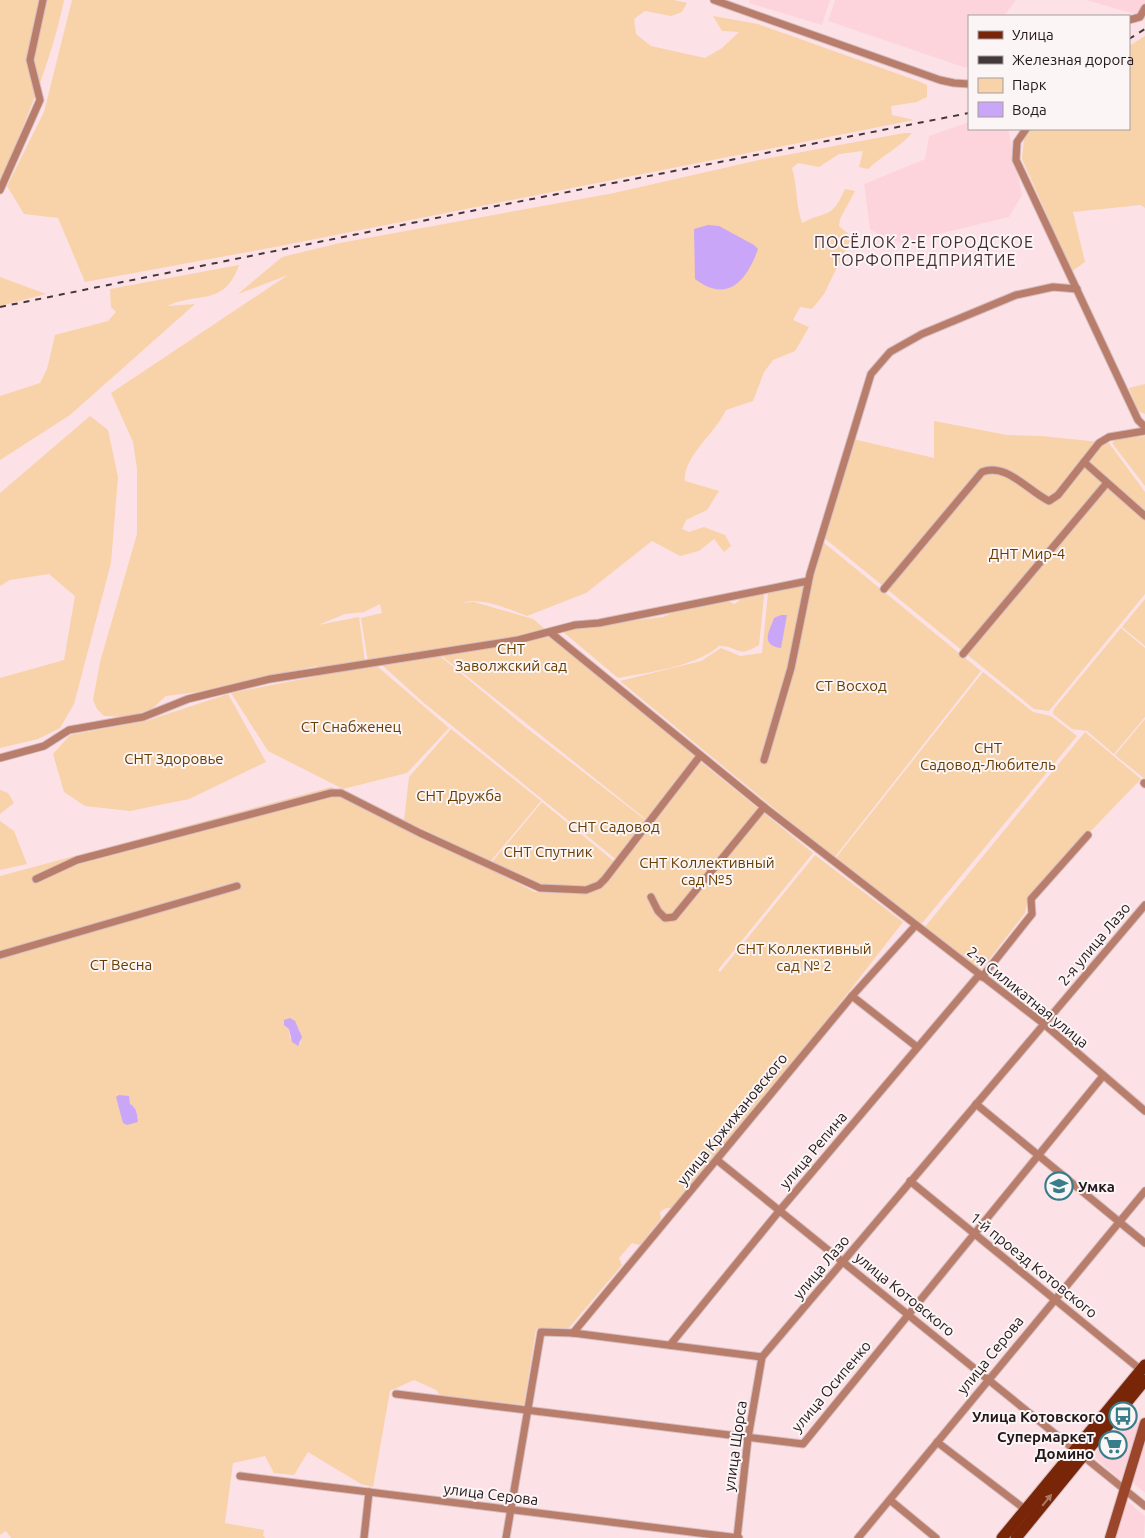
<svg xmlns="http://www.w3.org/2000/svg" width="1145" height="1538" font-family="Ubuntu,sans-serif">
<rect width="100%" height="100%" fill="#fce2e6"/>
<g fill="#fed4dc">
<polygon points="750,0 830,0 822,25 749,3"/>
<polygon points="835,0 1016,0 1004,16 969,16 969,64 966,68 828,21"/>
<polygon points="1086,0 1145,0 1145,4 1138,15"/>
<polygon points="969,122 969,129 1008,129 1022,195 1009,217 901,243 870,230 864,184 925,159 929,136"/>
<polygon points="1126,1415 1142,1424 1124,1483 1093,1456"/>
<polygon points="1145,1441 1145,1493 1133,1483"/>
<polygon points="1126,1500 1145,1516 1144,1538 1114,1538"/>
</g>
<g fill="#f8d2a8" fill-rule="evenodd">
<path d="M0,0h64c-13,63 -39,123 -64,182z"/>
<polygon points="72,0 674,0 687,3 682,12 671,16 645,11 634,19 636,34 651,46 705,58 722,48 739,32 722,31 713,16 758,24 918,81 927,85 927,97 917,102 891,106 892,115 914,120 275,247 85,282 58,218 24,214 7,186 44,112"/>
<polygon points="1145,36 1145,208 1141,205 1073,212 1085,262 1072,271 1022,159 1024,138 1031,129 1129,129 1129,46"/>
<path d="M904,133h8c-12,14 -30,23 -44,36l-9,-2 4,-16 -24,3 -20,13 -21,-4 -6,5c6,20 3,34 10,55 27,-14 29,-3 43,-34l10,2 -15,28 -1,7 13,11 -28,57 -12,15 -12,-2 -7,13 16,7 -14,24 -22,9 -9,12 -11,29 -27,9c-9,21 -44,48 -41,71l34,10 -12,19 -21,10 -4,9 7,3 15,-5 21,8 6,11 -7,6 -10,-13 -15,12 -19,5 -28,-15 -66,52 -59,23c-22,-8 -44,-19 -66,-13l13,-1 59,17 165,138 -50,64 -211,-169 -68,11 9,4 71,61 -42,45 -64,16 -75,-38 -37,-58 87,-17 -1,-10 -119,26 -32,4 -14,13 -25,8 -23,-1 -7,-7 -4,-9 7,-38 37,-128v-65l-4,-27 -22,-49 177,-118 -50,19 44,-37 58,-14 274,-50 145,-33zM380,604l2,9 -21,5 7,44h-3l-6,-45 -41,8 27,-11 19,-2z"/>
<path d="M239,265c-15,42 -39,26 -72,41l28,-2 -125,111 -70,45v-64l40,-13 7,-14 8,-34 53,-14 8,-9 -5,-5 -1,-18z"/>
<polygon points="0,277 46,294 0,306"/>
<polygon points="1145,384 1145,414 1138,411 1129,388"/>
<polygon points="90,416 108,430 118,477 111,563 74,704 60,728 38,739 0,748 0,678 64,660 75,596 49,574 10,580 0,586 0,493"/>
<polygon points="934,421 1007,435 1042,436 1109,443 1145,492 1145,594 1049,711 1034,709 823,537 853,439 934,458"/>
<polygon points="1145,436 1145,486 1112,443 1117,439"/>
<polygon points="823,542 981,671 834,858 620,681 701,661 721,648 740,656 762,653 768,593 810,584"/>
<path d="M765,587l-6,58c-23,14 -19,1 -40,1 -24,21 -70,26 -101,32l-56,-47 8,-3 93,-11 42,-19h16l14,6 9,-8z"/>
<polygon points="1145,599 1145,646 1122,627"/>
<polygon points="1121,628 1145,648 1145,717 1114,754 1087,731 1072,729 1053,714 1054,709"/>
<polygon points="440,656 524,726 648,822 618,861 424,703 382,665"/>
<polygon points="983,672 1033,712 1051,716 1077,736 918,928 835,859"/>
<polygon points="228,694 266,762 189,799 130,811 85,806 64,792 53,754 70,735 146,721"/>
<polygon points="1145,719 1145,779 1115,755"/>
<polygon points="451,729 541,801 490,862 404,820 409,777"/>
<polygon points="1085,732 1141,779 1029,895 1025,913 981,970 924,928"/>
<path d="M701,762l112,91 -95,117 2,2 95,-117 88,67 -98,126 -132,160h-7l-6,4 1,7 -21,26 -8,-2 -13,15 3,7 -53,63 -33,1 -12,76 -83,-9 -5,-6 -22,-10 -24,11 -17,96 -12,-3 -53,-32 -14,23 -20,-2 -9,-17 -32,7 -8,60 39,7 -1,6 3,2h-255l-5,-7 -6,4v-659l331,-89 204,105 37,2 28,-4zM299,1028l2,15 -5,2 -6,-7 -1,-9zM128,1096l2,8c7,4 7,10 8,18h-6l-11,-9v-4z"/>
<polygon points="0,790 8,793 14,803 0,814"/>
<polygon points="542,802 616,863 598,883 568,888 541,886 491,863"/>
<polygon points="0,821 14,831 27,864 0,870"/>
</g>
<g fill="#caa6f8">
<path d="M708,225l11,1 35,19 4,4c-11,31 -30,55 -63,30l-1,-50z"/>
<path d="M781,615h6l-6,33c-21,-3 -12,-16 -7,-30z"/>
<polygon points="290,1018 295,1021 302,1037 298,1046 292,1042 289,1029 284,1025 284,1020"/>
<path d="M119,1095l10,1 1,8c7,4 7,10 8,18l-11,3 -4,-2 -7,-26z"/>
</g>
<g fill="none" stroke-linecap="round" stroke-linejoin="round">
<g stroke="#d5bec1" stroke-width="9">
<g id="street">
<polyline points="714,0 940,80 954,83 969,84"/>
<polyline points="1129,20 1140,17 1145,8"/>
<polyline points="1026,129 1017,142 1016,160 1138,420 1145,427"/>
<polyline points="0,190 40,100 30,60 43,0"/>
<polyline points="1084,462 1145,516"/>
<path d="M884,589l98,-117c24,-10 46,19 67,29l9,-6 41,-52 10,-6 36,-6"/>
<polyline points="551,633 764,807 1044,1024 1145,1111"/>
<polyline points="963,654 1106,484"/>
<polyline points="0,758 44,746 69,730 143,717 188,699 270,679 518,640 575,625 599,623 808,581"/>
<polyline points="764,760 791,668 810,574 871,374 890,352 922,334 1016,295 1053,287 1077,289"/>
<polyline points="1144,783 1145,784"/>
<polyline points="36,879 77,860 331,793 341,793 420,833 540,888 586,890 599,885 605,879 700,756"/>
<polyline points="651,897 658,911 665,918 674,917 764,807"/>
<polyline points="0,955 237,886"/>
<polyline points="982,977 1032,914 1031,899 1088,835"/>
<polyline points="852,996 917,1047"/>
<polyline points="976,1104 1145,1243"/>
<polyline points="717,1160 1075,1450"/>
<polyline points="910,1181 1141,1370"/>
<polyline points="573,1333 852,996 916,925"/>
<polyline points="670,1345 780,1210 979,975"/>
<polyline points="396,1394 803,1444 1103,1076"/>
<polyline points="937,1442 1026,1510"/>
<polyline points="1083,1456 1145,1506"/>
<polyline points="240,1476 739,1538"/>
<polyline points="890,1500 936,1538"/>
<polyline points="364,1538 369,1492"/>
<polyline points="506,1538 541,1332 573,1333 762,1357 1145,905"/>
<polyline points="737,1538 748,1438 762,1357"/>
<polyline points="858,1538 1145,1191"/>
</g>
</g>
<g stroke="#d5bec1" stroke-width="12">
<polyline id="secondary" points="1110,1538 1145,1423"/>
</g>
<g stroke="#d5bec1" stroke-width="13">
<g id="primary">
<polyline points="1002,1538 1145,1365"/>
<polyline points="1016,1538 1145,1380"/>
</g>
</g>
<use href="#street" stroke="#b97d6b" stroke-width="7"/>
<use href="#secondary" stroke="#9b452b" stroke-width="10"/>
<use href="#primary" stroke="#782508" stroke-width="11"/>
<g stroke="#443739" stroke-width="2" stroke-dasharray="6 6" stroke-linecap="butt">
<polyline points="1129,39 1145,29"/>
<polyline points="0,307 466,212 969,113"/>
</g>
</g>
<defs><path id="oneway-solid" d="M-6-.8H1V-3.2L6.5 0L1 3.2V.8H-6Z" transform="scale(1.25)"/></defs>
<use fill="#ac7867" href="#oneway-solid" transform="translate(1047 1500) rotate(-51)"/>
<defs>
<g id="school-ring" transform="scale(1.4375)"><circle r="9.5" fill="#fbf5f6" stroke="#377d8a" stroke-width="1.5"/><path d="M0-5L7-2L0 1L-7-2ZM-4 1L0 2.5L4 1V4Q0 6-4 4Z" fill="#377d8a"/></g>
<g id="bus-ring" transform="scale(1.4375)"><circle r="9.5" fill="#fbf5f6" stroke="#377d8a" stroke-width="1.5"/><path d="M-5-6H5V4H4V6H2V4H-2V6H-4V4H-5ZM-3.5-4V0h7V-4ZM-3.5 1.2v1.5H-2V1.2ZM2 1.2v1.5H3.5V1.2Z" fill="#377d8a"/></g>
<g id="supermarket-ring" transform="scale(1.4375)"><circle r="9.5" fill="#fbf5f6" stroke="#377d8a" stroke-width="1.5"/><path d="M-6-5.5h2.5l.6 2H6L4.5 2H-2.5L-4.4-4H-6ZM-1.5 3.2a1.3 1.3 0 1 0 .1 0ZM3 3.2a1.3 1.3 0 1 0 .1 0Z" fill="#377d8a"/></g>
</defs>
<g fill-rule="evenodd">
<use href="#school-ring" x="1059" y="1186"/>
<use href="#bus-ring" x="1123" y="1416"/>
<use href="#supermarket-ring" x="1113" y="1445"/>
</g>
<g text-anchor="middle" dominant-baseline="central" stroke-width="4" stroke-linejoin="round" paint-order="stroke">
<g font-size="15" fill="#683e00" stroke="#fbf5f6">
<text x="1027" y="553">ДНТ Мир-4</text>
<text x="511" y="648">СНТ<tspan x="511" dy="17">Заволжский сад</tspan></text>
<text x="851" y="685">СТ Восход</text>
<text x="351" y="726">СТ Снабженец</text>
<text x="988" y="747">СНТ<tspan x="988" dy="17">Садовод-Любитель</tspan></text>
<text x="174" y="758">СНТ Здоровье</text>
<text x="459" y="795">СНТ Дружба</text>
<text x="614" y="826">СНТ Садовод</text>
<text x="548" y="851">СНТ Спутник</text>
<text x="707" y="862">СНТ Коллективный<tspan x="707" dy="17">сад №5</tspan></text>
<text x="804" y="948">СНТ Коллективный<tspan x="804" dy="17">сад № 2</tspan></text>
<text x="121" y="964">СТ Весна</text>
</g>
<g font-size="15" fill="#23181a" stroke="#fbf5f6">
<text transform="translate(1094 944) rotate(-50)">2-я улица Лазо</text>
<text transform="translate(1028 997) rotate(39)">2-я Силикатная улица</text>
<text transform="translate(732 1119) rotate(-51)">улица Кржижановского</text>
<text transform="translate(813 1150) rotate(-50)">улица Репина</text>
<text transform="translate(1034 1265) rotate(39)">1-й проезд Котовского</text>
<text transform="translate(821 1267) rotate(-50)">улица Лазо</text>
<text transform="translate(905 1294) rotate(39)">улица Котовского</text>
<text transform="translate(990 1355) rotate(-51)">улица Серова</text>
<text transform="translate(831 1386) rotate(-50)">улица Осипенко</text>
<text transform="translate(735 1446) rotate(-82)">улица Щорса</text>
<text transform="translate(491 1494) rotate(7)">улица Серова</text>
</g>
<g font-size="15" font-weight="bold" fill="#23181a" stroke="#fbf5f6" text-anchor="end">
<text x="1078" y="1186" text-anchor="start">Умка</text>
<text x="1104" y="1416">Улица Котовского</text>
<text x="1094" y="1436">Супермаркет<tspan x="1094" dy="17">Домино</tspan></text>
</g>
<g font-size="16" letter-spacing="1" fill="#452c31" stroke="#fbf5f6">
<text x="924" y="242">ПОСЁЛОК 2-Е ГОРОДСКОЕ<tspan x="924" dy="18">ТОРФОПРЕДПРИЯТИЕ</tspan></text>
</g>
</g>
<rect x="968" y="15" width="162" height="115" fill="#fbf5f6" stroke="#a59d9e"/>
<rect x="978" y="31" width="25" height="8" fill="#782508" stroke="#a59d9e"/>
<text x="1012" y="40" font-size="15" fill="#23181a">Улица</text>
<rect x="978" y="56" width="25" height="8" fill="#443739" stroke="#a59d9e"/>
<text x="1012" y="65" font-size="15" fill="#23181a">Железная дорога</text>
<rect x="978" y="78" width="25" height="15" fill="#f8d2a8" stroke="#a59d9e"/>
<text x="1012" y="90" font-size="15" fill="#23181a">Парк</text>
<rect x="978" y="102" width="25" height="15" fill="#caa6f8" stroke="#a59d9e"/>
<text x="1012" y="115" font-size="15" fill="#23181a">Вода</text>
</svg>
